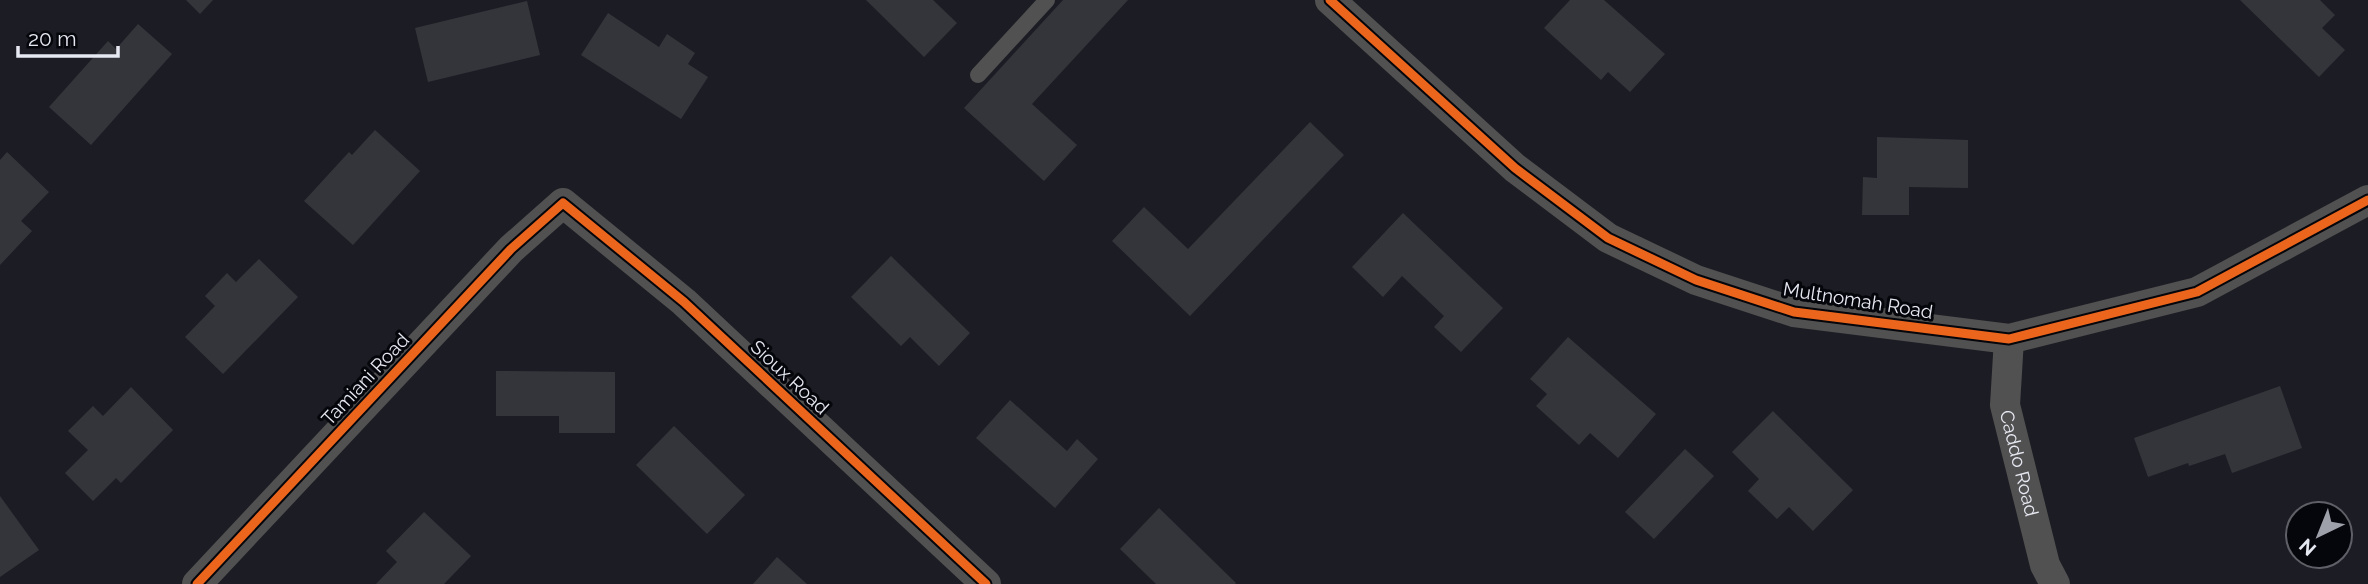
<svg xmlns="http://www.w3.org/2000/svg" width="2368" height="584" font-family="Raleway,sans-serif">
<rect width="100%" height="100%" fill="#1c1d24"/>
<g fill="#34353b">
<polygon points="186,0 213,0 200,14"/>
<polygon points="866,0 933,0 957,23 924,57"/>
<polygon points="1063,0 1128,0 1032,104 1077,145 1044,181 964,108"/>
<polygon points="1570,0 1604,0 1665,54 1630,92 1608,72 1601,80 1544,28"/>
<polygon points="2240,0 2320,0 2335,15 2322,28 2345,50 2319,77"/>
<polygon points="527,1 540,55 428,82 415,28"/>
<polygon points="608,13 659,47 667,34 695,53 688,64 708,77 681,119 581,55"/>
<polygon points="138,24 172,54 91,145 49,107 108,41 116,49"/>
<polygon points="1310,122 1344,155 1190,316 1112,241 1144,207 1188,249"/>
<polygon points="375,130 420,171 353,245 304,201 349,152 352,155"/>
<polygon points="1877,137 1968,140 1968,188 1909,187 1909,215 1862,215 1863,177 1877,178"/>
<polygon points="7,152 49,192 21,221 32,231 0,265 0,160"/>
<polygon points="1403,213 1503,308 1461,352 1434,327 1444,316 1402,276 1383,297 1352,267"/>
<polygon points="891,256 970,333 939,366 910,337 901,346 851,297"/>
<polygon points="259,259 298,297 223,374 185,337 215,306 205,296 227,273 236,282"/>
<polygon points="1568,337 1656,414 1618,458 1590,433 1579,445 1536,406 1547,394 1530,379"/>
<polygon points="496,371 615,372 615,433 559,433 559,416 496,416"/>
<polygon points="2280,386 2302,448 2232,473 2225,454 2189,466 2188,463 2148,477 2134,438"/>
<polygon points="131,387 173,430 121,483 116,478 93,501 65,473 88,450 68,431 93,406 103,416"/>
<polygon points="1010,400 1067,451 1077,439 1098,459 1055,508 976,438"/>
<polygon points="1773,411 1853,490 1813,531 1789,507 1777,519 1748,491 1759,479 1732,452"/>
<polygon points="674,426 745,495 707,534 636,465"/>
<polygon points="1685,449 1714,476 1654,539 1625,512"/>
<polygon points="0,496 39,550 0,577"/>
<polygon points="1159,508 1236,583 1235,584 1156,584 1120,549"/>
<polygon points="424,512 471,556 444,584 376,584 397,562 386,551"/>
<polygon points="777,557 807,584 753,584"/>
</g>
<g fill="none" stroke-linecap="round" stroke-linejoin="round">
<polyline stroke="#525151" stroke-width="16" points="978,75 1047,0"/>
<g stroke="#525151" stroke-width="30">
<polyline points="1330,0 1515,168 1608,238 1696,280 1794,312 2009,339 2197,292 2368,200"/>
<path id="s1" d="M2009,339l-4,66 40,160 10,19"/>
<polyline points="197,584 511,249 563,203 684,302 986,584"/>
</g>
<g stroke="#05060b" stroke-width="13">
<g id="cycleway">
<polyline points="1330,0 1515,168 1608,238 1696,280 1794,312 2009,339 2197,292 2368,200"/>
<polyline points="197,584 511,249 563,203 684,302 986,584"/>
</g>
</g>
<use href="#cycleway" stroke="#eb651d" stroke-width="9"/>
</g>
<g text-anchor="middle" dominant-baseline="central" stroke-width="6" stroke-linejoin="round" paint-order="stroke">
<g font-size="19" fill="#e6e8f2" stroke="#05060b">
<text transform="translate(1858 300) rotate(9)">Multnomah Road</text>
<text transform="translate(790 377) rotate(43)">Sioux Road</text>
<text transform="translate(365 379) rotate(-47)">Tamiani Road</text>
<text stroke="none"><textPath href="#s1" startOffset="126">Caddo Road</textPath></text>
</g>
</g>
<g transform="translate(2319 535) rotate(223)"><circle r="33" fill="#05060b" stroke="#5f6067" stroke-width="2"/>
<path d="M0-5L12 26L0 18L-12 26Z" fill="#9fa1aa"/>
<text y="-10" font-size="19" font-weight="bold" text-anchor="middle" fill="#e6e8f2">N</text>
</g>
<path d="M18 46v10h100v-10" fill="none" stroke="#e6e8f2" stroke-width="3.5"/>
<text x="28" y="46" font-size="21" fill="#e6e8f2" stroke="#05060b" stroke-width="5" paint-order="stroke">20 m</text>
</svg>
